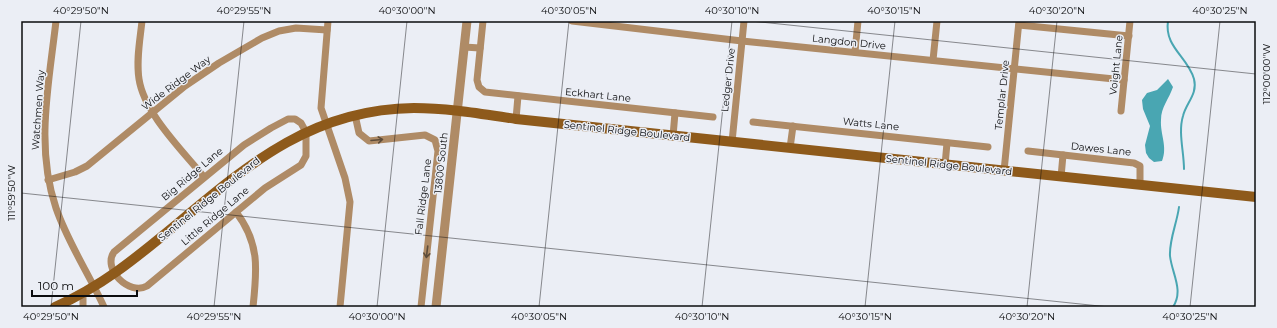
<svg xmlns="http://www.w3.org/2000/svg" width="1277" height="328" font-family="Montserrat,sans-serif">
<rect width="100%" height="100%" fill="#ebeef5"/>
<path fill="#49a6b2" d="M1168,79l5,8c-4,12 -12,20 -12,33 -1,14 7,27 1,41l-8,1 -5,-4 -3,-5 -1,-8 5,-19 -7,-17 -1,-9 5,-7 10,-3z"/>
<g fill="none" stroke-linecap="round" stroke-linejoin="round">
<g stroke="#49a6b2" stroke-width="2">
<path d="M1168,21c-4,26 20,36 26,58 4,15 -8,24 -11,37 -5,16 1,36 1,53"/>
<path d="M1173,307c11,-17 -1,-33 -3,-51 -1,-16 7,-33 9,-49"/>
</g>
<g stroke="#af8b66" stroke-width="7">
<path d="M56,21c-7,62 -21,126 0,187 12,35 33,66 48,99"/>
<path d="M142,21c-2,19 -6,39 -3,58 5,34 43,71 65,98"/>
<polyline points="328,21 321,108 345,178 350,202 340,307"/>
<polyline points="483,21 477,80 479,87 485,92 713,117"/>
<polyline points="572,21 742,41 1124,80"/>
<polyline points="1019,25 1129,36"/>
<polyline points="464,47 480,48"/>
<polyline points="855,52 858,21"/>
<polyline points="933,60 937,21"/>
<polyline points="1121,111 1130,21"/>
<polyline points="355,115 359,133 369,141 425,135 435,140 438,151 421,307"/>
<path d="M288,119h7l6,4 5,9v24l-5,9 -36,23 -118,98c-18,10 -45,-17 -33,-34l130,-107 27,-17z"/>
<polyline points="516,119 518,96"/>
<polyline points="753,122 988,147"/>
<polyline points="673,136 675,113"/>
<polyline points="732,142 744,21"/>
<polyline points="790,148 793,126"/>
<polyline points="1028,151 1134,163 1140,166 1140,185"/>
<polyline points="945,165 947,143"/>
<polyline points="1004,171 1019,21"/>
<polyline points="1061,177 1063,155"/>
<polyline points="48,180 75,172 87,166 185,86 219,63 262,38 279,31 296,28 327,30"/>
<path d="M236,212c24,31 21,58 17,95"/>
<polyline points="83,294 83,307"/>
</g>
<polyline stroke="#af8b66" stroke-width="9" points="436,307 467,21"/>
<path stroke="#8e5a1b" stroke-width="10" d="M55,307c49,-22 82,-50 122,-83 73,-61 136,-115 237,-116 34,0 68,6 102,11l740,78"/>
</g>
<defs><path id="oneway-shaft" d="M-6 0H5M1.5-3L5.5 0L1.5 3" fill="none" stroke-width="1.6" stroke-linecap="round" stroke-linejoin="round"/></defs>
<g stroke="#5d4c3a">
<use href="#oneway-shaft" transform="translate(377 140) rotate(-5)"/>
<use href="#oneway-shaft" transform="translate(427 252) rotate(97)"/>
</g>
<path fill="none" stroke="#0b0c0e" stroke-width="1" stroke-opacity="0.45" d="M751,21l505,53M21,193l1088,114M51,307l30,-286M214,307l30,-286M377,307l30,-286M539,307l30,-286M702,307l30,-286M865,307l30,-286M1027,307l30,-286M1190,307l30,-286"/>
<g text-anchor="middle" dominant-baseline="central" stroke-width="3" stroke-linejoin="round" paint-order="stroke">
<g font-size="10" fill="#0b0c0e" stroke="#ebeef5">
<text transform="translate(849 42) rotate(6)">Langdon Drive</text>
<text transform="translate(1116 65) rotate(-84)">Voight Lane</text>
<text transform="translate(728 80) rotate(-84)">Ledger Drive</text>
<text transform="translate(176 83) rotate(-37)">Wide Ridge Way</text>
<text transform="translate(598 95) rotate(6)">Eckhart Lane</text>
<text transform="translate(1002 95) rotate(-84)">Templar Drive</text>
<text transform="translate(38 110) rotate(-86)">Watchmen Way</text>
<text transform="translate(871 124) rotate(6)">Watts Lane</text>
<text transform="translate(627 131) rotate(6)">Sentinel Ridge Boulevard</text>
<text transform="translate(1101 149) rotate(6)">Dawes Lane</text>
<text transform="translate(441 163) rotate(-84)">13800 South</text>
<text transform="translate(949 165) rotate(6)">Sentinel Ridge Boulevard</text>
<text transform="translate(192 174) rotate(-40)">Big Ridge Lane</text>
<text transform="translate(423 197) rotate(-83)">Fall Ridge Lane</text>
<text transform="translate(209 199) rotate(-39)">Sentinel Ridge Boulevard</text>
<text transform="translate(215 216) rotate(-40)">Little Ridge Lane</text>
</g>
</g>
<rect width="1277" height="328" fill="none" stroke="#ebeef5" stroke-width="44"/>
<path d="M32 290v6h105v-6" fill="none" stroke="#0b0c0e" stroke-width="2"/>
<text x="38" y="290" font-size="12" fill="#0b0c0e" stroke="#ebeef5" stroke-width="3" paint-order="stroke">100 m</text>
<rect x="22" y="22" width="1233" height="284" fill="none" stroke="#0b0c0e" stroke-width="1.5"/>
<g font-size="10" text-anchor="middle" fill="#0b0c0e">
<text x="81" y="14">40°29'50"N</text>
<text x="244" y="14">40°29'55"N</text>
<text x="407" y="14">40°30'00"N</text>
<text x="569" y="14">40°30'05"N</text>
<text x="732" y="14">40°30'10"N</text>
<text x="894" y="14">40°30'15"N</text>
<text x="1057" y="14">40°30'20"N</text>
<text x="1220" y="14">40°30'25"N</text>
<text transform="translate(1266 74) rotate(-90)" y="4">112°00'00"W</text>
<text transform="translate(11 193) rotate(-90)" y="4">111°59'50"W</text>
<text x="51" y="320">40°29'50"N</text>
<text x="214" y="320">40°29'55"N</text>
<text x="377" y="320">40°30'00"N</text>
<text x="539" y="320">40°30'05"N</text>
<text x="702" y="320">40°30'10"N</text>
<text x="865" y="320">40°30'15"N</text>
<text x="1027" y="320">40°30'20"N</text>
<text x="1190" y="320">40°30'25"N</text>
</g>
</svg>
